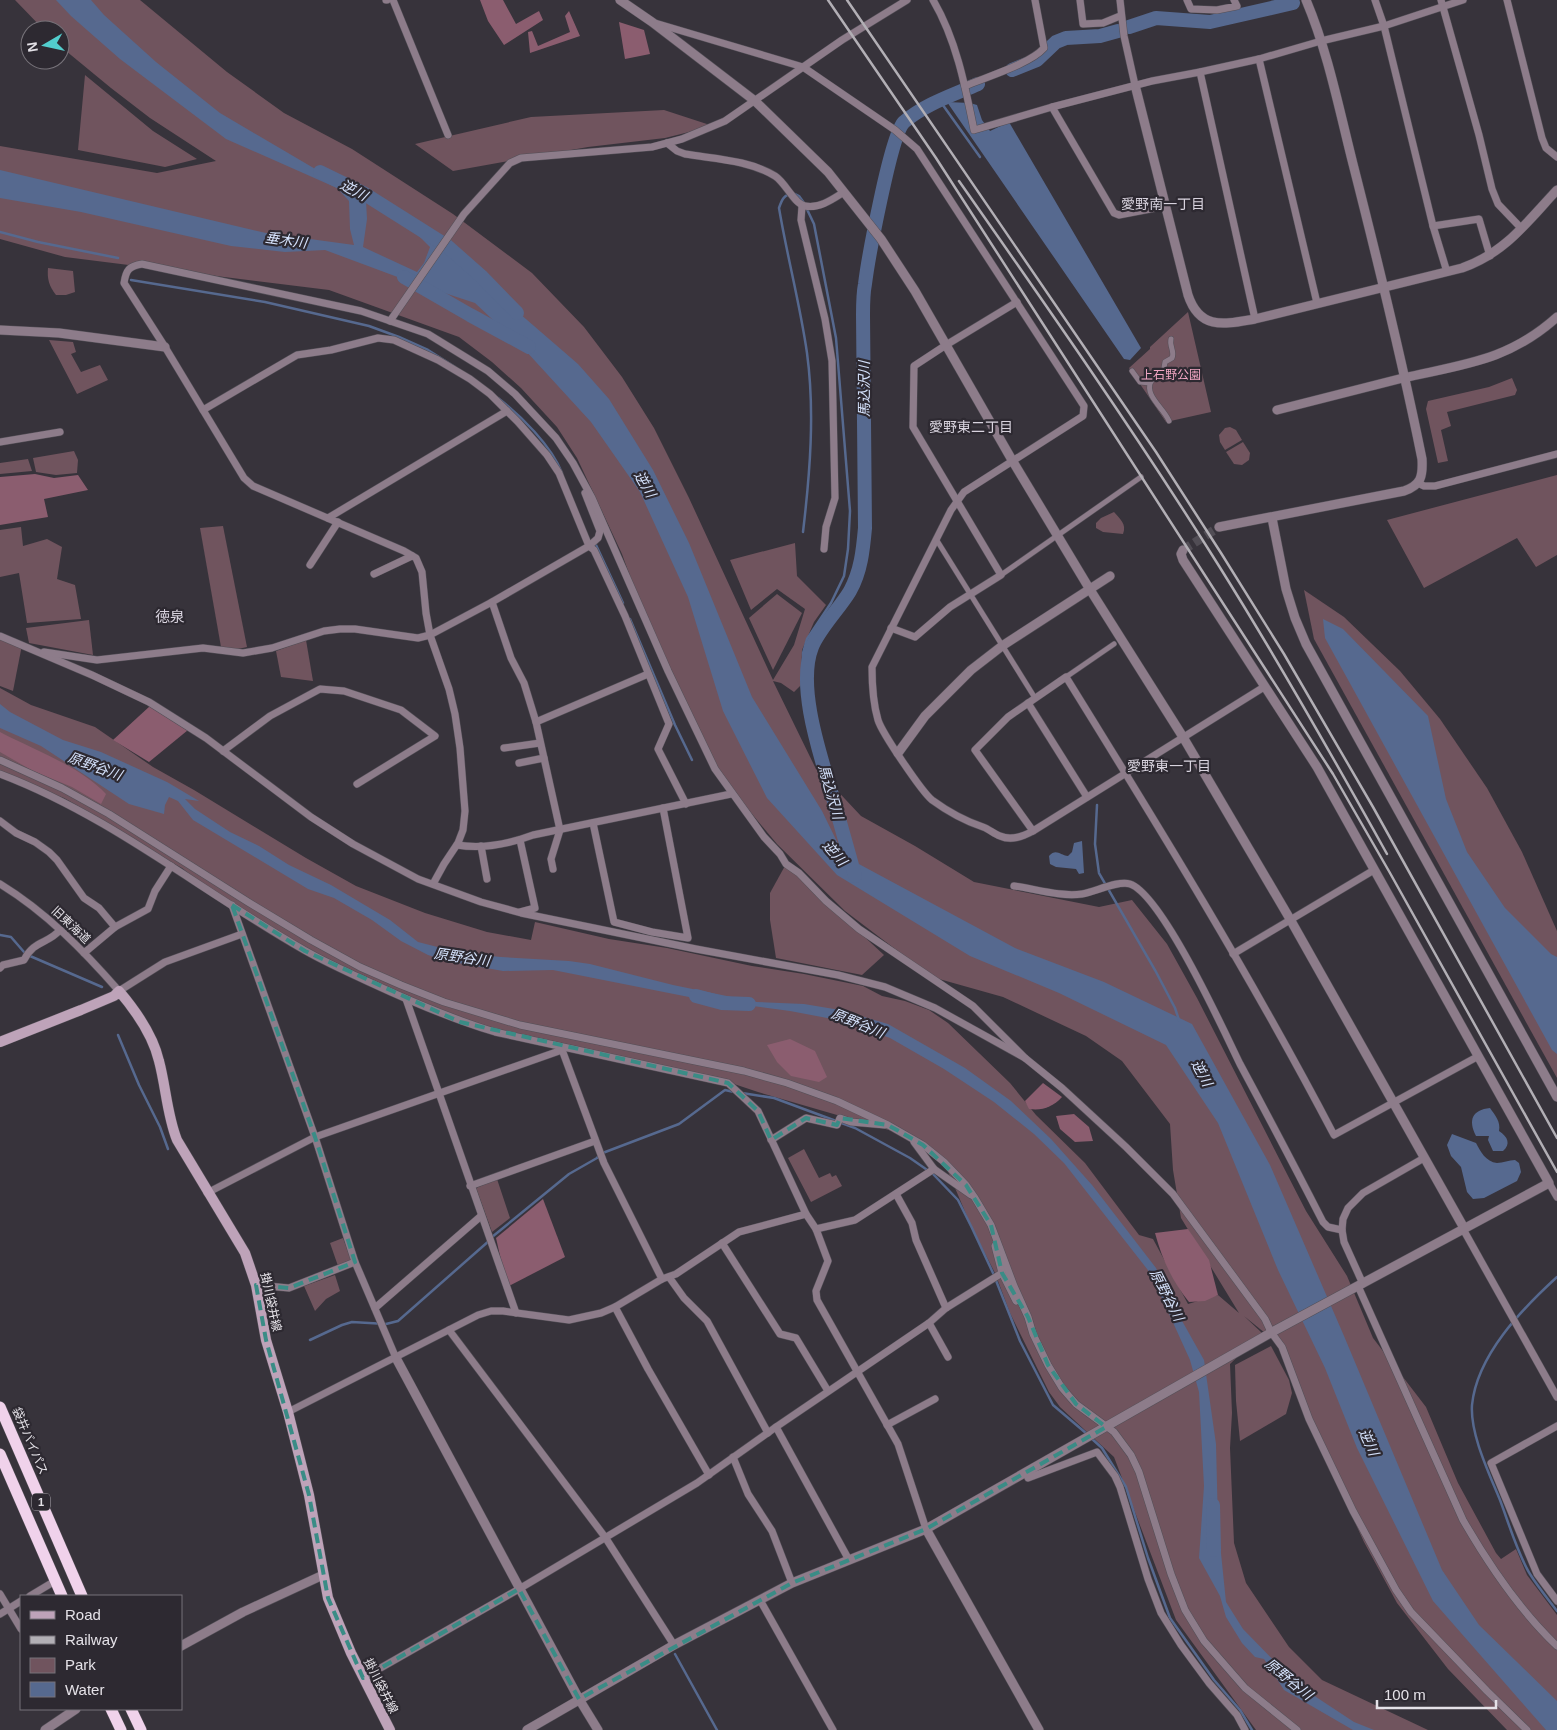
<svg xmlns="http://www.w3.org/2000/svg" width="1557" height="1730" font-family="Helvetica,'Noto Sans JP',sans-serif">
<rect width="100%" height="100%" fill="#37333b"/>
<g fill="#70545e">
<polygon points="15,0 140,0 227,72 284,113 352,149 453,214 532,273 584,327 622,377 654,428 689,498 773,680 794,645 805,609 777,589 751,610 730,560 795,543 797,576 826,605 814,622 802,650 801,685 794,692 781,683 773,681 815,767 861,816 915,846 974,882 1099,907 1132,900 1167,944 1197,998 1306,1211 1347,1276 1373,1338 1426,1407 1458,1483 1496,1553 1501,1559 1516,1549 1527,1575 1557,1615 1557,1730 1507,1730 1448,1669 1397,1603 1364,1542 1322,1451 1282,1347 1244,1316 1262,1333 1230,1364 1232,1413 1230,1448 1234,1543 1246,1583 1289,1647 1322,1680 1428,1730 1256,1730 1176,1620 1114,1457 1060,1407 1049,1392 1010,1313 995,1273 972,1228 944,1162 906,1135 758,1092 719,1079 474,1026 353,975 211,892 182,868 141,847 97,817 64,798 0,775 0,688 31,705 95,727 153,767 194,790 306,858 356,886 425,913 487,932 531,940 535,922 609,939 667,948 752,966 804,974 863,986 882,996 905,1001 929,1010 948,1023 1010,1083 1036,1115 1085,1163 1139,1235 1153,1239 1188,1304 1218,1295 1239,1313 1181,1218 1173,1170 1170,1124 1122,1061 1086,1036 1003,997 932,977 845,911 777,844 737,796 721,774 680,698 637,596 622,554 577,458 557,427 521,388 492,362 459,337 329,290 65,257 0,239 0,146 157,173 216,161 150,118 111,88 60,46 60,30 44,30"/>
<polygon points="85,75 153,131 197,159 165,167 78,150"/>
<polygon points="664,110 713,126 665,138 588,147 453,171 415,144 531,117"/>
<path d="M48,268l25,3 2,21 -9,3h-10c-7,-9 -9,-16 -8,-27z"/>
<polygon points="1188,312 1211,412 1166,422 1129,368 1150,349 1150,347"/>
<polygon points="49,340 73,342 76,352 71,354 81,372 100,365 108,380 77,394"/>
<polygon points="1512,378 1517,390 1515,395 1447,412 1451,426 1441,430 1448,461 1438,463 1426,409 1428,401 1489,387"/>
<polygon points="1230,427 1236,430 1242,440 1225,450 1220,442 1219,435 1225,428"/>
<polygon points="1243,442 1250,453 1249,460 1242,465 1234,464 1226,452"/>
<polygon points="74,451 78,460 77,473 56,475 36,472 33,458"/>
<polygon points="28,459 32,471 0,474 0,463"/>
<polygon points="1557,475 1557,555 1536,567 1517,538 1424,588 1387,520"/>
<path d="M1114,512c6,7 13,12 9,22l-20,-2 -7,-4v-5l5,-5z"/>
<polygon points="223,526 247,647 238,649 221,647 200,528"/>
<polygon points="21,527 23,546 47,539 62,547 57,579 75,585 81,619 27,623 19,573 0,577 0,530"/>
<polygon points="1304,590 1344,617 1400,671 1440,719 1487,788 1522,852 1557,931 1557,1078 1314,639"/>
<polygon points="777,594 802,613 773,670 749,618"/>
<polygon points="89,620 93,655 29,643 26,628"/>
<polygon points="0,636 22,645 13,691 0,686"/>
<polygon points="306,640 313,681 281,677 276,651"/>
<polygon points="786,864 884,955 862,975 776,958 770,920 770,893"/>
<polygon points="804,1149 819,1178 830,1173 832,1177 836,1175 842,1186 811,1202 788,1158"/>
<polygon points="497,1179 510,1218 492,1232 476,1188"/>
<polygon points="343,1238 352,1261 338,1266 330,1243"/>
<polygon points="335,1275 340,1291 326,1299 315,1311 304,1286"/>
<polygon points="1271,1346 1289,1380 1292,1393 1286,1414 1240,1441 1236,1401 1235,1365"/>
</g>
<g fill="#8b5d6f">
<polygon points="480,0 503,0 516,24 539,11 543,20 504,45 488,21"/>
<polygon points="569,11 580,36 530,53 528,32 532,31 538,46 570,32 565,16"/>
<polygon points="619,22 644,30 650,54 625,59"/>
<polygon points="35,474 54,478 78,475 88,490 44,499 48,517 0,525 0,477"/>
<polygon points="150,706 188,730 149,762 113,740"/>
<path d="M0,732c34,18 80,34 106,62l-5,10 -29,-17 -39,-16 -33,-19z"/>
<polygon points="790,1039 815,1051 827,1077 819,1082 791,1076 777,1062 767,1045"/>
<path d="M1043,1083l19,14c-9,10 -20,14 -33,12l-4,-8z"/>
<polygon points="1074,1114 1089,1127 1093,1141 1075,1142 1060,1129 1056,1116"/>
<polygon points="543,1199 565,1257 507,1287 496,1238"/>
<path d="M1188,1229l21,31 9,35 -13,6 -16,1c-17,-21 -27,-43 -34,-69z"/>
</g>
<g fill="#56698f" fill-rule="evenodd">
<path d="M56,0h35l13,15 52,47 64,51 211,124 147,127 31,35 44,71 36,73 63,154 70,114 22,45 171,92 89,34 88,42 78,141 74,171 98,234 37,55 78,76v29h-11l-113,-129 -76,-153 -32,-80 -47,-98 -60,-147 -52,-78 -107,-52 -89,-37 -133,-81 -70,-77 -44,-87 -35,-114 -48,-105 -49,-70 -66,-72 -50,-47 -64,-21 -86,-32 -40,2 -54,-6 -150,-34 -81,-14v-28l266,63 88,12 -4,-16 -1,-28 -12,-13 -111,-49 -106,-80 -49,-43zM366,201l52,34 12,12 -6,16 -7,9 -54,-25 4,-28z"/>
<polygon points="947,102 970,103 977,105 982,120 990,131 1009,122 1141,348 1130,360 1124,359"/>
<polygon points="1323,619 1343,629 1428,716 1446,799 1467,852 1505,908 1551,954 1557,957 1557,1054 1552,1050 1325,638"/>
<polygon points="0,704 10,712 63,740 101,752 167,782 199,801 185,799 195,809 230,832 259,846 289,865 331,885 363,904 390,920 418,942 461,953 501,957 569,961 590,964 673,985 756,1002 804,1004 840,1010 888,1024 965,1068 1011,1101 1051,1139 1092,1185 1156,1268 1172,1303 1204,1360 1216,1444 1218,1524 1226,1602 1243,1629 1287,1674 1313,1695 1354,1722 1374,1730 1353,1730 1284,1690 1264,1659 1255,1657 1242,1643 1226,1617 1220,1596 1199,1558 1204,1486 1199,1392 1190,1360 1151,1274 1064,1163 1034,1134 994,1102 944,1069 890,1038 843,1021 790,1011 694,998 553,970 503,971 447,961 428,955 401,941 372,920 334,898 308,889 193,820 178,801 169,797 165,805 164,814 129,804 41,746 0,728"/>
<path d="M1082,841l2,32 -5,1 -3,-5 -20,-2 -6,-3 -1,-8c7,-8 11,-1 19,0l4,-4 2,-9z"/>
<path d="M1490,1108c5,7 11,14 9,23 9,6 12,13 4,20h-10l-5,-11 1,-4h-13c-8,-16 -4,-26 14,-28z"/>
<path d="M1452,1134l24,9c4,8 10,19 21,20 6,0 12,-3 18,-3l4,3 2,9 -4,9 -33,17 -11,1 -6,-7 -6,-25 -10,-11 -4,-11z"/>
</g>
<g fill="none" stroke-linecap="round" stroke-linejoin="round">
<g stroke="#56698f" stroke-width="2.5">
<polyline points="930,104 940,101 980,157"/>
<polyline points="0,232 38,242 118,258"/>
<polyline points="131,280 265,302 369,326 399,337 428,350 455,367"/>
<path d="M498,398c23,18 53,47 64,75"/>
<path d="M803,532c7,-59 12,-120 4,-179 -7,-49 -20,-97 -28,-145 3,-9 5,-13 14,-15l6,3 5,7 10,21 22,114 14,173 -2,38 -4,27 -13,27 -24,36 -4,14 1,26 7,35"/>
<polyline points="596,545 623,603"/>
<polyline points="630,619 675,725 692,760"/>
<polyline points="1097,805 1095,844 1099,873 1155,970 1175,1008 1179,1020"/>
<polyline points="0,935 11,937 24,952 30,956 102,987"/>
<polyline points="118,1035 139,1085 160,1127 168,1149"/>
<polyline points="742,1093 774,1098 855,1128 910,1158 933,1174 958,1200 972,1228 993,1273 1020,1341 1053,1405 1087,1434"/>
<path d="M1557,1277c-35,32 -80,78 -85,128 -2,29 17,68 28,95 8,21 18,55 30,74 8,13 18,25 27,37"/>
<polyline points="310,1340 342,1325 352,1322 386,1324 398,1321 490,1240 492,1237 569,1174 597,1158 600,1154 679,1124 725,1090 734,1092"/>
<polyline points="1091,1438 1102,1448 1126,1487 1148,1558 1170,1618 1214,1680 1240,1710 1252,1730"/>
<polyline points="675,1654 717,1730"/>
</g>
<g stroke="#56698f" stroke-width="14">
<polyline points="1129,27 1156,18 1210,22 1293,3"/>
<polyline points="1012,70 1037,60 1056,42 1066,38 1100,36 1118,31"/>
<polyline points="320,172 363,193 447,246 481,276 517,313"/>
<polyline points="404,277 470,315 529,347"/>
<path d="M855,876c-8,-29 -16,-58 -25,-88 -11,-37 -33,-103 -18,-141 7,-18 28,-39 38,-56 11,-20 13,-41 15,-63l-2,-213c0,-10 0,-21 2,-31 3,-24 26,-150 39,-162 21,-18 49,-27 74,-38"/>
<polyline points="696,996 722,1003 749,1004"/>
<polyline points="1213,1505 1214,1550"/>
</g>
<polyline stroke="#514d55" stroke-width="9" stroke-dasharray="9 4.5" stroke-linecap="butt" points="1183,550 1219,527"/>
<g stroke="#534f57" stroke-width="6">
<g id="pedestrian">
<polyline points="1132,371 1140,382 1150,383"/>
<path d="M1169,421c-5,-13 -25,-25 -18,-40l12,-7 2,-12 7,-4c3,-7 -3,-12 -1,-19"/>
<polyline points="936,539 1035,698"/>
<polyline points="1001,575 1141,477"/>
<polyline points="1066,677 1114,644"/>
</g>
</g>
<g stroke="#534f57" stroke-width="8">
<g id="minor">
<polyline points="386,0 387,0"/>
<polyline points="393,0 448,135"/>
<path d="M933,0c23,39 32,85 41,130l78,-23"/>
<polyline points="1080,0 1083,24 1103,23 1120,16"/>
<polyline points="1120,0 1124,36 1135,85"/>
<polyline points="1187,0 1191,9 1217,10 1237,6 1234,0"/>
<polyline points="1375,0 1384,26 1433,226 1447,272"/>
<polyline points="1441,0 1479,135 1492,189 1498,204 1521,228"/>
<polyline points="1507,0 1542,138 1546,148 1557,157"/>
<path d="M655,23l148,44 92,63 22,19 167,257 -1,10 -119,76 -13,18 -79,157c0,18 1,36 6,53 4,13 44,72 54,80 15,11 33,21 51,27 6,2 11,7 17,9 11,5 22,1 33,-5l231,-144"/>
<polyline points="1259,59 1317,303"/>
<polyline points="1200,72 1255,319"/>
<path d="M965,86c21,-9 65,-22 79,-38l-9,-48"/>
<path d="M667,143l10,8 8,3c30,5 64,6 90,22 11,7 19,28 30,30 14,3 28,-7 39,-14"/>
<polyline points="802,206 801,220 825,319 832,361 835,498 826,527 824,549"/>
<polyline points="1166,206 1119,215 1114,213 1052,107 1152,81 1200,72 1259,59 1321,41 1384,26 1463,0"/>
<polyline points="1433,226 1479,219 1490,256"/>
<polyline points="390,321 464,214 510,163 521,158 652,147 682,139 725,121 842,40 907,0"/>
<polyline points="203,410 297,355 331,350 378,338 394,340 438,360 470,379 490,394 518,422 547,455 559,473 589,546 594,550 625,616 669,724 658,749 686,804"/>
<polyline points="0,442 60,432"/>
<polyline points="1418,483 1424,486 1435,486 1557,454"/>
<polyline points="328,518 507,411"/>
<polyline points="310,565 338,522"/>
<polyline points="374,574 412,556"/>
<polyline points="492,602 511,658 524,683 536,722 560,830 551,859 553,869"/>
<polyline points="891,628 915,637 950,607 1001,575 913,427 914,366 946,345 1017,302"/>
<polyline points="0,636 92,675 149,702 206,738 311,817 353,844 418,879 481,902 521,913 696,949 838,975 885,987 935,1008 1025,1058 1062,1088 1126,1147 1173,1194 1265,1319 1271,1332 1282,1347 1309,1419 1353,1511 1396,1590 1411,1612 1487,1691 1527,1730"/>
<polyline points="44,652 97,660 203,648 243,653 272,648 324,631 340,629 355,629 418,638 430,635 492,602 589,546 598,538 600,531 585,493"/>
<polyline points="1028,703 1087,797"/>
<polyline points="536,722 648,674"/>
<polyline points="504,748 540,743"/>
<polyline points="223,751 270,716 320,689 344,691 401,710 435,736 357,784"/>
<polyline points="0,760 62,788 109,814 248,902 311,940 360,967 401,985 444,1002 520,1025 744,1071 787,1083 837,1101 888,1125 923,1145 944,1162 966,1185 975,1198 991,1225 1014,1286 1028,1317 1033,1334 1048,1365 1062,1388 1076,1404 1114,1432 1131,1455 1139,1472 1171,1574 1185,1610 1204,1641 1245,1688 1297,1730"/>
<polyline points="519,763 544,758"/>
<path d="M0,774c111,42 202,118 304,176 21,12 43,22 65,32 41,19 82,37 126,50l233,51 30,28 48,103 10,15 12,32 -12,30 1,9 81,144 28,85"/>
<polyline points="0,821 16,833 35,842 49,852 57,860 84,898 99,908 115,927"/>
<polyline points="593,823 614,922 652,932 688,938 663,808"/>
<path d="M1033,831l-58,-81 33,-33 58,-40c93,150 186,301 268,458l141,-77h4"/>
<path d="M457,845c25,4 52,-1 76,-10l198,-41"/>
<polyline points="481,846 487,879"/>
<path d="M0,884c46,28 84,67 119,107l46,-29 77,-28"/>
<path d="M433,884l11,-20 14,-21 5,-13 2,-19 -5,-63 -5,-34 -6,-25 -19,-54 -4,-22 -4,-41 -6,-14 -12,-7 -151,-65 -9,-8 -79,-131 -41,-64c2,-13 5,-17 18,-19l219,47 67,23 60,37 27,23 41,44 17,25 19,35 76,173 47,98 49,68 16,17 6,10 13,9 27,28 33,28 114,77 52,52"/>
<path d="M1014,886c22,3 46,11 68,8 13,-2 36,-14 48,-10 32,11 93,145 110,180 28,52 56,105 83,158l5,5 14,3"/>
<polyline points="232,905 315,1137 355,1262 396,1358"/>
<polyline points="520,912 535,908 520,840"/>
<polyline points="84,953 115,927 148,909 155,891 171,866"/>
<polyline points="1233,954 1374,870"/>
<path d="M0,968l3,-3 21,-5c10,-20 24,-16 36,-30"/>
<polyline points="406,999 516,1313"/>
<polyline points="561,1047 604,1163 662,1279"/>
<polyline points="771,1140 806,1118 837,1125 840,1118 851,1122 885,1125"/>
<polyline points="914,1142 934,1169 971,1195"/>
<polyline points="1549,1183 1557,1197"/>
<polyline points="470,1186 595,1141"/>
<polyline points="207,1193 315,1137 562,1050"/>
<polyline points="896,1194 912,1223 916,1240 946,1308"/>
<polyline points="816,1229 855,1220 934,1169"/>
<polyline points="1463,1229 1557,1397"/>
<polyline points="722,1243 780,1334 796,1338 828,1391"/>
<polyline points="995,1246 1002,1273 1016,1301"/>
<polyline points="669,1277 684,1298 707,1321 768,1433"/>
<polyline points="1363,1284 1344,1242 1342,1230 1343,1219 1348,1208 1363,1193 1424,1158"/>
<polyline points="256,1285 289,1288 355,1262"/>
<path d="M1358,1286l105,234c26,45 56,90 94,126"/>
<polyline points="615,1307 648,1369 709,1475"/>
<polyline points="375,1308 481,1216"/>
<polyline points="929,1323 948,1357"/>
<polyline points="449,1330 605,1537 674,1645"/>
<polyline points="288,1412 478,1315 491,1311 503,1311 569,1320 601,1313 615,1307 662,1279 676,1274 739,1232 806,1214"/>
<polyline points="887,1425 935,1399"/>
<polyline points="1557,1426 1491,1463 1537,1574 1557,1601"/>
<polyline points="776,1427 849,1560"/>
<polyline points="733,1457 748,1494 772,1531 792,1583"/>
<polyline points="1026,1473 1028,1478 1097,1452 1115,1476 1120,1487 1148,1579 1161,1613 1181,1645 1209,1683 1237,1715 1245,1730"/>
<polyline points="0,1594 21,1629"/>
<polyline points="30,1596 55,1581"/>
<polyline points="760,1600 833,1730"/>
<polyline points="0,1614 21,1601"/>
<polyline points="363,1678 519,1589 697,1483 776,1427 929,1323 946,1308 1002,1273"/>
</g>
</g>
<g stroke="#534f57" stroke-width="10">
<g id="tertiary">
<polyline points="620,0 652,22 755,101 828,172 881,239 915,291 1012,460 1089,588 1183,737 1290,919 1464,1228"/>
<path d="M1135,85l53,210c12,36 37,29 67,24l207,-51c43,-15 65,-46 95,-78"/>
<polyline points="0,330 59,333 165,347"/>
<path d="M1277,410c42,-11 84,-21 126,-32 61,-14 105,-17 154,-61"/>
<polyline points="1272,518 1286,589 1295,618 1306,644 1557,1097"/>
<path d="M1219,527l185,-36c17,-6 19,-14 18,-32 -20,-99 -44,-197 -69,-295 -14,-55 -25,-112 -47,-164"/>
<polyline points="898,753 925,716 971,670 1002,646 1110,576"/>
<polyline points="396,1358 579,1699 598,1730"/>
<polyline points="926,1529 1039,1730"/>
<polyline points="181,1646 243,1612 323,1575"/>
<polyline points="45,1730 76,1709"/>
<polyline points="527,1730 674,1645 792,1583 926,1529 1274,1331 1549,1183 1317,767 1183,560 1181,554 1183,550"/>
</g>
</g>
<g stroke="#534f57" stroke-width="11">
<path id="secondary" d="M0,1042l81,-32 33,-14 5,-5c17,20 34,44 40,70 7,26 8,54 18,79l68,113 11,32 10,55 22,72 21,83 19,103 23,55 39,77"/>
</g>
<g stroke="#534f57" stroke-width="12">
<g id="trunk">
<polyline points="0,1407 82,1596"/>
<polyline points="0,1454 62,1596"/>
<polyline points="111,1709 121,1730"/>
<polyline points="131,1709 141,1730"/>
</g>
</g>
<use href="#pedestrian" stroke="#8d7c8a" stroke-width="5"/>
<use href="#minor" stroke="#8d7c8a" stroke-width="7"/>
<use href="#tertiary" stroke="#8d7c8a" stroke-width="9"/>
<use href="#secondary" stroke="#bea3b9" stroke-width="10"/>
<use href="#trunk" stroke="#f0d2eb" stroke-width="11"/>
<g stroke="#b2afb5" stroke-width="2.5">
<polyline points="828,0 936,158 1333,774 1390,873 1557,1172"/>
<polyline points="847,0 1156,452 1221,553 1284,654 1373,807 1557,1138"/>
<path d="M959,181c89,127 178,254 260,385 59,94 114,191 168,288"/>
</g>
</g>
<path fill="none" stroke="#3a8c86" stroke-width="4" stroke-dasharray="10 6" stroke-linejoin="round" d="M232,905l73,46 155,71 268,61 30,28 13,29 35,-22 31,7 3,-7 48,7 35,20 43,40 25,40 11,48 26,44 20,48 28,39 30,23 -180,102 -134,54 -213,116 -60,-110 -156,89 -35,-80 -19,-103 -43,-155 -10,-55 33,3 66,-26 -40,-125z"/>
<g text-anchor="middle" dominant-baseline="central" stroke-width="4.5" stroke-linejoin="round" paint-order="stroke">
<rect fill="#2d2931" stroke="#aeaab1" stroke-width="1" x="32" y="1493.5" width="18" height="17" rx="4"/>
<g font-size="11" font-weight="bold" fill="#e5e2e8">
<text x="41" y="1502">1</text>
</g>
<g font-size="12" fill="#f2a7c4" stroke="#2d2931">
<text x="1171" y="375">上石野公園</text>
</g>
<g font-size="12" fill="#e5e2e8" stroke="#2d2931">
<text transform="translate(71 925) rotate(43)">旧東海道</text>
<text transform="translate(271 1302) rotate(78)">掛川袋井線</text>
<text transform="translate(30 1441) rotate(67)">袋井バイパス</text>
<text transform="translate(381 1686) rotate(63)">掛川袋井線</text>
</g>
<g font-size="14" font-style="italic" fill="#d6e3fd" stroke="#2d2931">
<text transform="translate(354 190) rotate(28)">逆川</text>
<text transform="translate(286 240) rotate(8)">垂木川</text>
<text transform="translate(864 389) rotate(-90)">馬込沢川</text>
<text transform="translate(645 484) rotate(60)">逆川</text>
<text transform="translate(95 766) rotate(20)">原野谷川</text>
<text transform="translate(831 792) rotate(74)">馬込沢川</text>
<text transform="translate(835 853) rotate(49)">逆川</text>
<text transform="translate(462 957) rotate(8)">原野谷川</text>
<text transform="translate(858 1023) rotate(22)">原野谷川</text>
<text transform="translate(1202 1073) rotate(62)">逆川</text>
<text transform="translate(1167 1295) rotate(63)">原野谷川</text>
<text transform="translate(1369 1442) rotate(66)">逆川</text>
<text transform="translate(1289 1679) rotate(39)">原野谷川</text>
</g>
<g font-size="14" fill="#d8d3de" stroke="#2d2931">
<text x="1163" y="204">愛野南一丁目</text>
<text x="971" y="427">愛野東二丁目</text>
<text x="1169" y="766">愛野東一丁目</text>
</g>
<g font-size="15" fill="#d8d3de" stroke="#2d2931">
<text x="170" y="616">徳泉</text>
</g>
</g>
<rect x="20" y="1595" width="162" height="115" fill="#2d2931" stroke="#77737a"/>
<rect x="30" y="1611" width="25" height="8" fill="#bea3b9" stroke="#77737a"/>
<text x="65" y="1620" font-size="15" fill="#e5e2e8">Road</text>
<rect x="30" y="1636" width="25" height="8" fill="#b2afb5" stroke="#77737a"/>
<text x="65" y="1645" font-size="15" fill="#e5e2e8">Railway</text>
<rect x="30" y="1658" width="25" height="15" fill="#70545e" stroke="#77737a"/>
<text x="65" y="1670" font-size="15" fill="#e5e2e8">Park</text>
<rect x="30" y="1682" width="25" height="15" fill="#56698f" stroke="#77737a"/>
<text x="65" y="1695" font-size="15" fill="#e5e2e8">Water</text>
<g transform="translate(45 45) rotate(261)"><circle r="24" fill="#2d2931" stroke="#77737a"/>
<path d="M0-4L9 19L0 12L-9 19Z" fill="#52cdcd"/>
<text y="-8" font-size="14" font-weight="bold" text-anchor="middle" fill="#e5e2e8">N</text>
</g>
<path d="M1377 1700v8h119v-8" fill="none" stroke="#e5e2e8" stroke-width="2.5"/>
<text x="1384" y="1700" font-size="15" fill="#e5e2e8" stroke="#2d2931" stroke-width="4" paint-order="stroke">100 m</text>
</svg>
